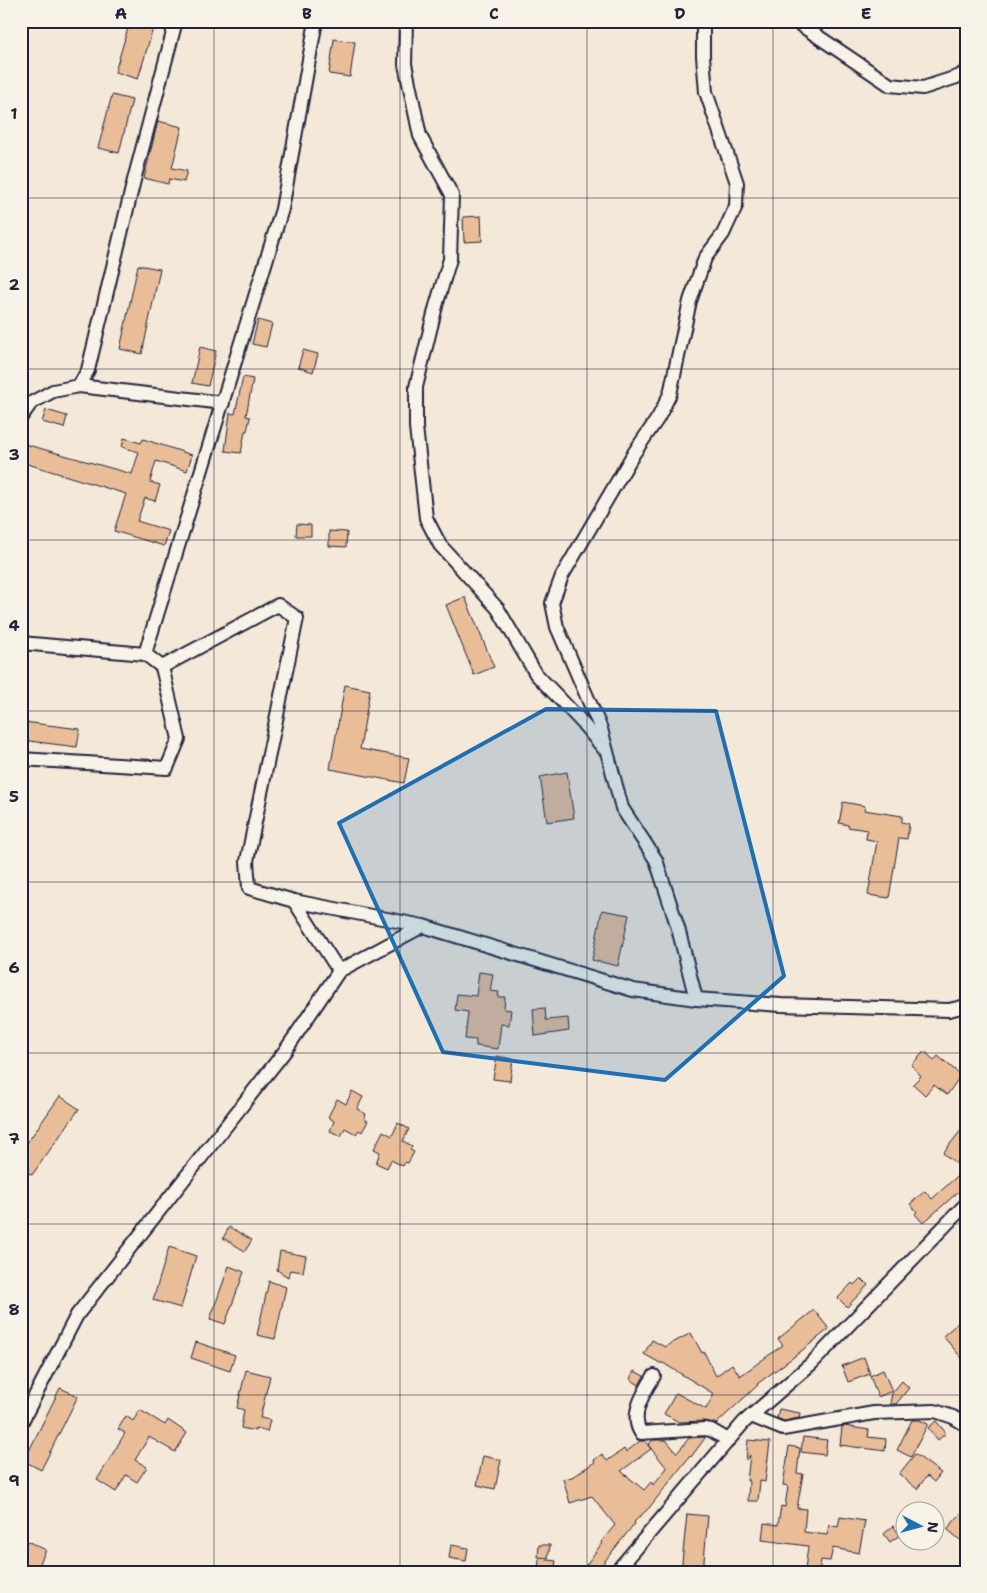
<svg xmlns="http://www.w3.org/2000/svg" width="987" height="1593" font-family="'Shantell Sans',sans-serif">
<rect width="100%" height="100%" fill="#f4e8d8"/>
<filter id="ink" filterUnits="userSpaceOnUse"><feTurbulence type="fractalNoise" baseFrequency=".02" numOctaves="2"/><feDisplacementMap in="SourceGraphic" scale="10" xChannelSelector="R" yChannelSelector="G"/><feConvolveMatrix kernelMatrix="1 2 1 2 8 2 1 2 1" color-interpolation-filters="sRGB"/></filter>
<g filter="url(#ink)">
<g fill="#e9bd98" stroke="#22223b">
<polygon points="130,21 140,21 154,25 138,79 115,72"/>
<polygon points="334,39 355,42 350,77 329,74"/>
<polygon points="112,95 132,100 119,153 98,148"/>
<polygon points="158,121 182,127 172,168 187,171 184,182 169,179 168,184 144,178"/>
<polygon points="481,216 482,241 464,242 463,217"/>
<polygon points="138,265 160,269 142,354 120,349"/>
<polygon points="258,320 272,324 266,347 252,344"/>
<polygon points="200,347 216,351 208,386 192,383"/>
<polygon points="303,350 318,354 313,372 298,367"/>
<polygon points="243,377 253,379 246,416 250,417 247,431 245,431 241,453 225,451 230,413 235,414"/>
<polygon points="46,410 67,416 64,428 42,422"/>
<polygon points="124,438 141,443 143,439 192,455 187,471 156,461 150,482 160,485 155,501 145,498 137,521 169,531 164,546 114,531 126,494 21,462 21,443 132,474 139,452 122,447"/>
<polygon points="297,524 311,525 311,536 296,536"/>
<polygon points="329,531 347,532 346,547 329,546"/>
<polygon points="465,597 494,667 474,675 446,605"/>
<polygon points="345,685 370,690 360,749 409,758 404,783 330,769"/>
<polygon points="24,722 80,729 77,747 21,740"/>
<polygon points="567,772 574,818 547,822 540,777"/>
<polygon points="843,802 865,806 864,810 902,816 902,822 909,824 907,839 899,838 889,898 868,895 877,841 866,839 867,830 848,827 848,825 839,823"/>
<polygon points="602,910 629,915 618,966 592,960"/>
<polygon points="479,972 493,974 490,991 499,992 498,997 505,997 504,1009 511,1010 509,1025 501,1024 498,1049 476,1046 476,1040 465,1039 468,1012 455,1010 457,994 476,996"/>
<polygon points="545,1008 546,1020 568,1018 569,1031 535,1036 533,1009"/>
<polygon points="925,1051 934,1061 938,1056 961,1075 947,1095 934,1085 925,1095 913,1084 921,1076 911,1065"/>
<polygon points="497,1056 513,1059 510,1081 493,1079"/>
<polygon points="352,1091 363,1097 357,1109 366,1114 364,1119 368,1121 362,1132 359,1130 356,1134 345,1128 341,1136 330,1131 334,1121 328,1117 337,1099 346,1104"/>
<polygon points="60,1096 79,1109 32,1175 21,1167 21,1139 27,1143"/>
<polygon points="398,1123 409,1129 403,1141 412,1146 410,1150 414,1152 408,1163 405,1162 403,1166 391,1160 387,1168 376,1163 380,1152 374,1149 383,1131 392,1136"/>
<polygon points="966,1124 966,1185 923,1223 915,1214 917,1212 910,1204 925,1191 932,1199 964,1170 943,1153"/>
<polygon points="229,1227 252,1240 245,1251 223,1238"/>
<polygon points="169,1247 196,1256 181,1308 153,1300"/>
<polygon points="280,1251 306,1256 303,1272 290,1270 288,1277 277,1270"/>
<polygon points="229,1266 244,1272 225,1324 210,1319"/>
<polygon points="861,1278 868,1285 847,1307 838,1298 852,1283 854,1285"/>
<polygon points="269,1281 286,1287 275,1339 257,1335"/>
<polygon points="814,1310 829,1329 795,1356 757,1384 758,1385 716,1424 705,1421 679,1422 664,1414 676,1393 706,1409 714,1394 663,1363 660,1363 644,1354 652,1340 665,1347 691,1333 702,1353 704,1352 716,1376 732,1364 740,1376 783,1345 778,1339"/>
<polygon points="966,1316 966,1363 943,1336"/>
<polygon points="196,1342 235,1355 230,1371 191,1358"/>
<polygon points="864,1357 870,1374 848,1382 842,1366"/>
<polygon points="246,1370 270,1376 260,1418 270,1420 267,1432 255,1428 255,1431 241,1428 244,1410 237,1408"/>
<polygon points="883,1370 892,1391 878,1397 870,1376"/>
<polygon points="634,1371 644,1376 639,1385 630,1379"/>
<polygon points="902,1381 909,1388 896,1404 890,1404 892,1393"/>
<polygon points="60,1388 78,1396 41,1470 24,1461"/>
<polygon points="779,1409 800,1413 799,1418 784,1421 777,1418"/>
<polygon points="140,1410 165,1425 168,1420 187,1433 175,1452 149,1437 135,1460 147,1467 137,1482 126,1475 116,1492 97,1480 125,1433 118,1429 126,1416 133,1421"/>
<polygon points="912,1420 919,1420 928,1424 911,1457 897,1450"/>
<polygon points="936,1421 946,1433 938,1440 928,1428"/>
<polygon points="844,1426 869,1430 868,1437 886,1439 885,1451 840,1445 842,1427"/>
<polygon points="704,1437 705,1438 691,1457 690,1456 649,1508 634,1522 635,1523 596,1572 581,1572 602,1543 601,1542 615,1525 592,1496 570,1503 563,1479 572,1477 595,1462 594,1460 602,1454 607,1461 624,1449 626,1452 640,1441 645,1441 651,1449 621,1471 644,1490 651,1482 653,1485 667,1468 648,1445 653,1440 666,1440 677,1453 689,1438"/>
<polygon points="803,1437 827,1440 825,1455 801,1452"/>
<polygon points="748,1440 770,1442 765,1482 760,1481 758,1501 748,1501 749,1481 747,1481 750,1455 746,1460"/>
<polygon points="789,1446 800,1448 797,1473 803,1474 797,1508 806,1509 804,1532 827,1535 829,1525 838,1527 840,1517 865,1521 859,1553 833,1548 830,1561 821,1560 819,1572 805,1570 808,1546 762,1540 764,1523 778,1525 781,1506 785,1507 788,1486 783,1485"/>
<polygon points="915,1454 941,1473 934,1482 927,1476 917,1489 899,1474"/>
<polygon points="483,1456 501,1460 495,1489 477,1485"/>
<polygon points="966,1508 966,1545 947,1529"/>
<polygon points="687,1514 708,1516 703,1572 681,1572"/>
<polygon points="893,1526 900,1535 890,1542 884,1534"/>
<polygon points="27,1541 46,1550 36,1572 21,1572 21,1554"/>
<polygon points="451,1545 468,1548 466,1561 449,1558"/>
<polygon points="539,1545 550,1545 548,1558 538,1557"/>
<polygon points="539,1559 556,1561 554,1572 538,1572"/>
</g>
<g fill="none" stroke-linecap="round" stroke-linejoin="round">
<g stroke="#22223b" stroke-width="16">
<g id="minor">
<polyline points="316,21 282,209 145,654 162,667 278,605 297,618 247,861 249,888 294,901 339,971"/>
<polyline points="406,21 405,64 420,136 452,195 450,259 436,306 416,387 416,427 426,518 440,545 498,609 536,674 579,719 604,749"/>
<polyline points="795,21 890,85 923,88 960,76 966,71"/>
<polyline points="79,386 223,403"/>
<polyline points="21,417 31,403 53,391 79,386 88,370 134,180 176,21"/>
<polyline points="21,643 145,654"/>
<polyline points="21,759 167,768 179,739 162,667"/>
<polyline points="294,901 423,926 633,990 696,999 781,1005 949,1010 966,1006"/>
<polyline points="696,999 678,928 656,860 622,808 601,729 557,627 552,603 562,576 634,453 658,418 670,394 690,301 705,258 723,234 736,206 737,183 706,92 703,56 703,21"/>
<path d="M654,1376c-10,16 -25,39 -13,57l64,-4 6,1 17,10"/>
<polyline points="751,1416 783,1429 874,1413 935,1411 953,1417 966,1425"/>
<polyline points="21,1423 77,1315 285,1051 339,971 423,926"/>
<polyline points="616,1572 744,1422 812,1363 966,1204"/>
</g>
</g>
<use href="#minor" stroke="#f7f3e8" stroke-width="12"/>
</g>
</g>
<path fill="#1f6fb2" fill-opacity="0.2" stroke="#1f6fb2" stroke-width="4" stroke-linejoin="round" d="M546,709l170,2 68,265 -119,104 -222,-28 -104,-229z"/>
<path fill="none" stroke="#22223b" stroke-width="1" stroke-opacity="0.55" d="M214,21v1551M400,21v1551M587,21v1551M773,21v1551M21,198h945M21,369h945M21,540h945M21,711h945M21,882h945M21,1053h945M21,1224h945M21,1395h945"/>
<rect width="987" height="1593" fill="none" stroke="#f7f3e8" stroke-width="55"/>
<g transform="translate(920 1526) rotate(96)"><circle r="24" fill="#f7f3e8" stroke="#a29fa3"/>
<path d="M0-4L9 19L0 12L-9 19Z" fill="#1f6fb2"/>
<text y="-8" font-size="14" font-weight="bold" text-anchor="middle" fill="#22223b">N</text>
</g>
<rect x="28" y="28" width="932" height="1538" fill="none" stroke="#22223b" stroke-width="2"/>
<g font-size="16" text-anchor="middle" font-weight="bold" fill="#22223b">
<text x="121" y="19">A</text>
<text x="307" y="19">B</text>
<text x="494" y="19">C</text>
<text x="680" y="19">D</text>
<text x="866" y="19">E</text>
<text x="14" y="119">1</text>
<text x="14" y="290">2</text>
<text x="14" y="460">3</text>
<text x="14" y="631">4</text>
<text x="14" y="802">5</text>
<text x="14" y="973">6</text>
<text x="14" y="1144">7</text>
<text x="14" y="1315">8</text>
<text x="14" y="1486">9</text>
</g>
</svg>
